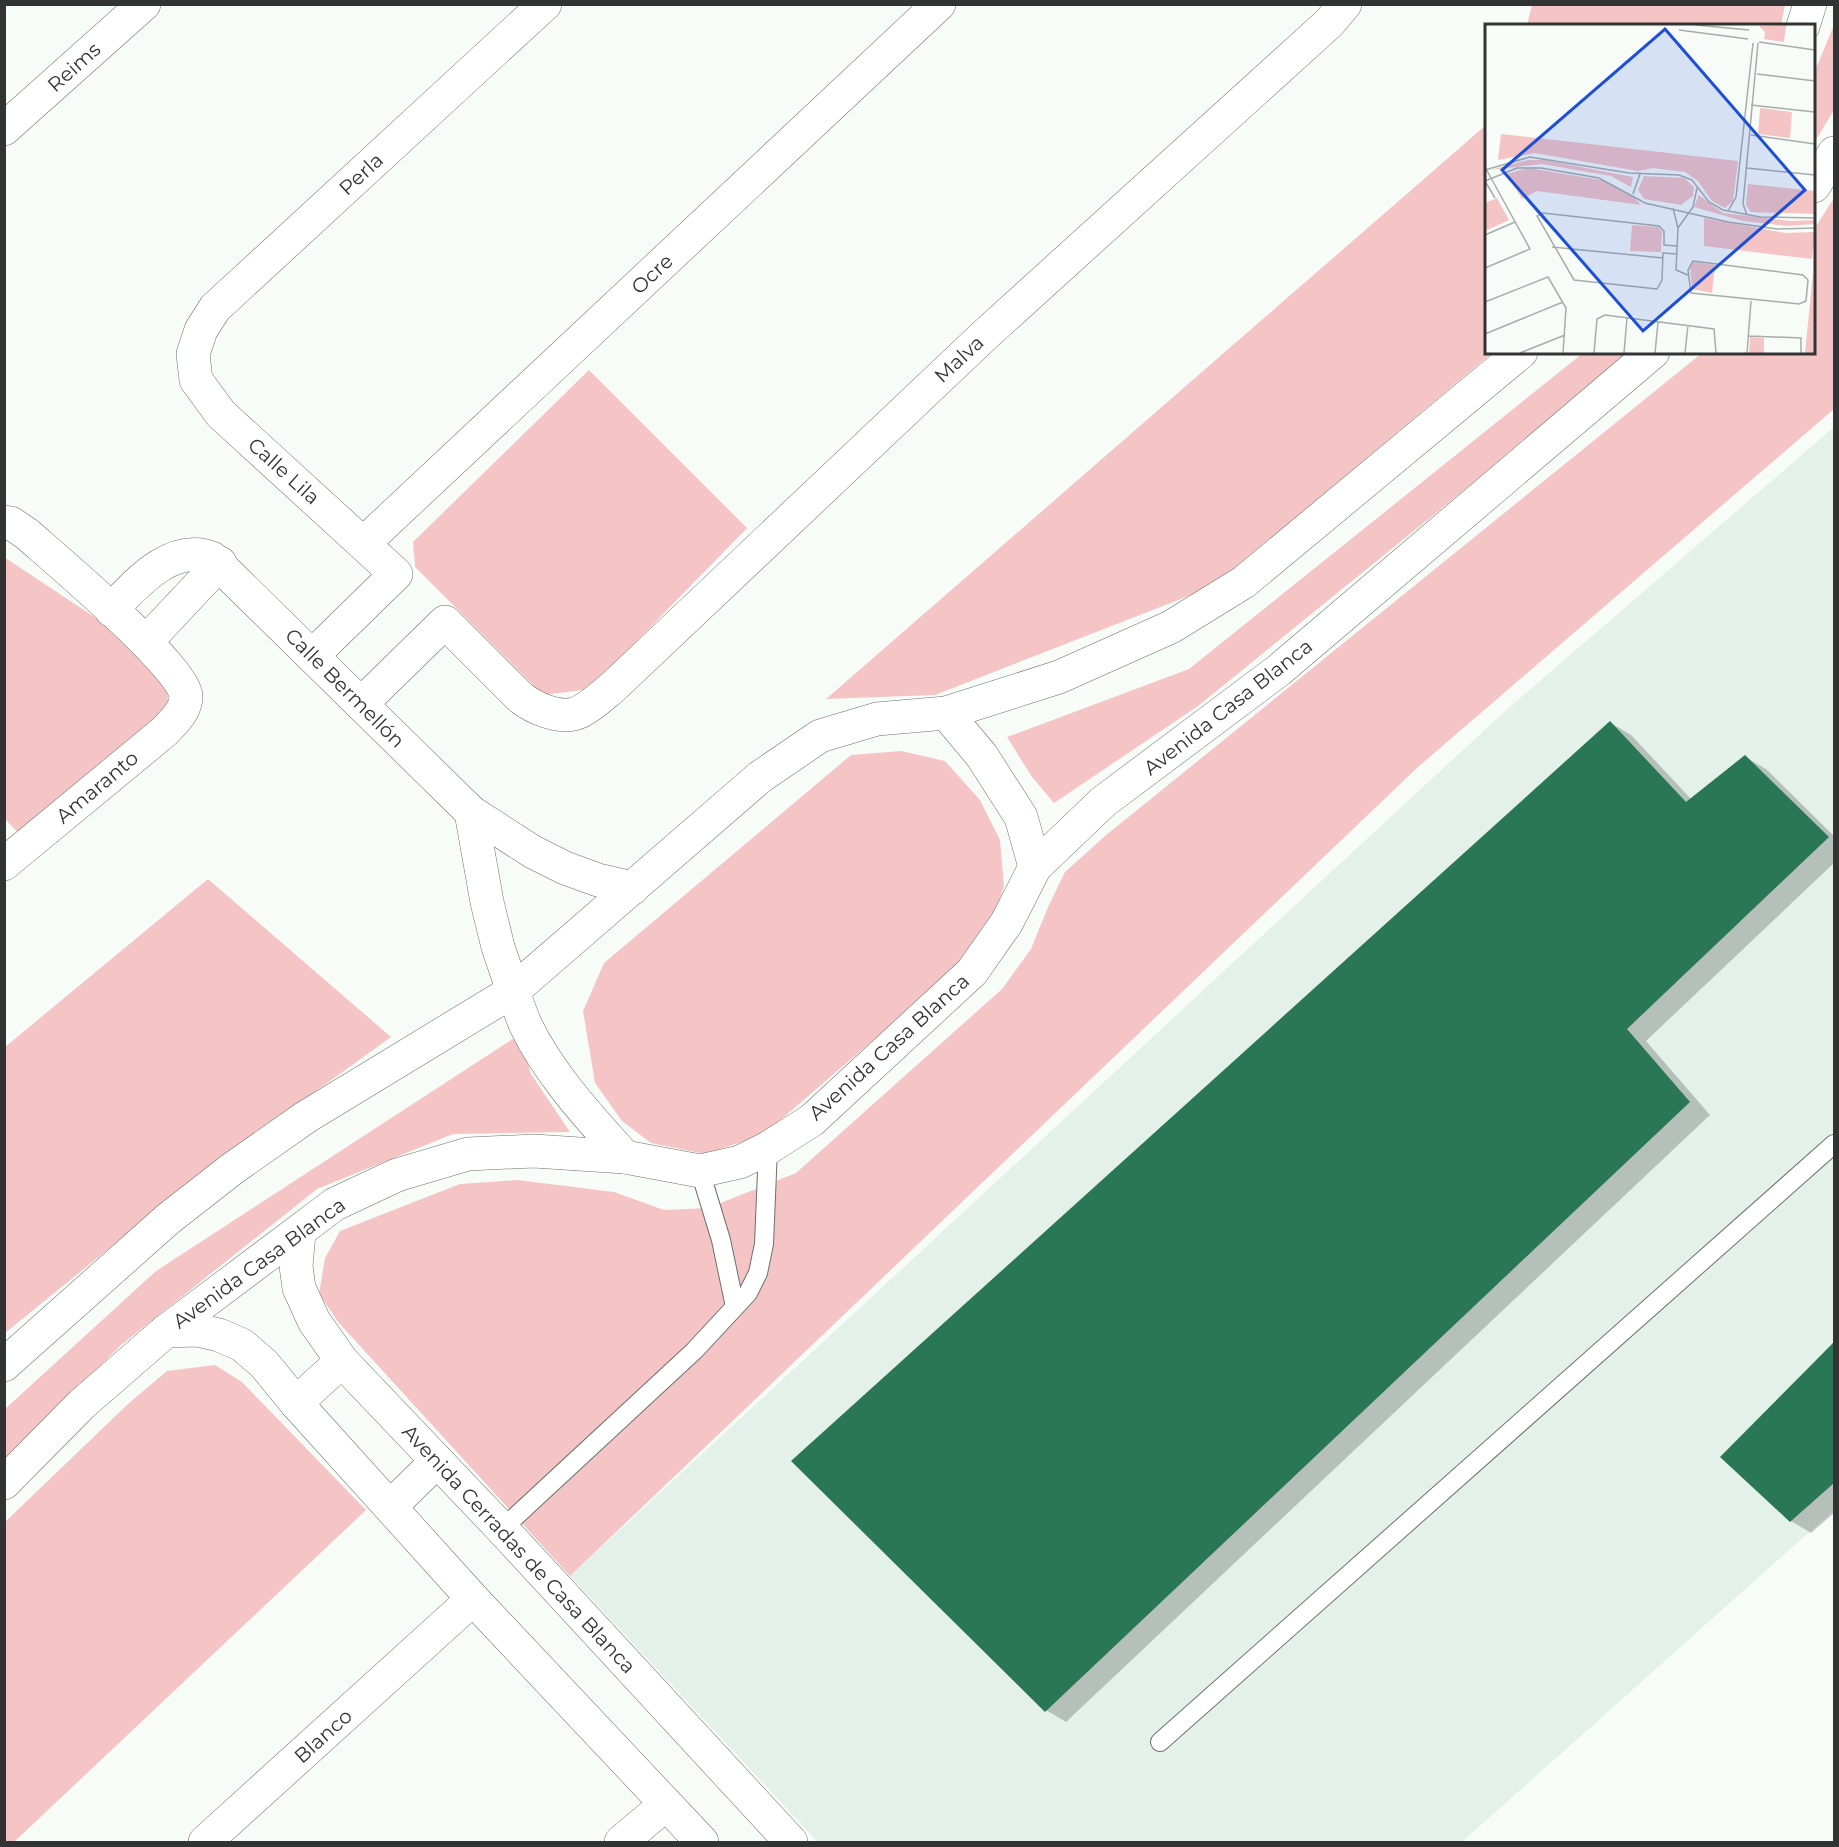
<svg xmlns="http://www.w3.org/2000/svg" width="1839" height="1847" font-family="Montserrat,sans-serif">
<rect width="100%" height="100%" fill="#f7fcf9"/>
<polygon fill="#e4f1ea" points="1834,427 1834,1510 1462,1842 818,1842 570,1576 1504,712"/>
<g fill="#f5c5c5">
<polygon points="1532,5 1784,4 1785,5 1781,25 1527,25"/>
<polygon points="1834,25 1834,110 1814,143 1814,73"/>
<polygon points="1486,125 1486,352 1492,353 1214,586 935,695 826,699"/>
<polygon points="1834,198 1834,409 1418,767 570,1576 339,1323 319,1294 325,1258 340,1231 460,1184 518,1180 614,1192 664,1210 708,1208 796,1173 1002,989 1031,949 1048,907 1065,872 1105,836 1702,353 1814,352 1814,229"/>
<polygon points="1583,353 1633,353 1198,706 1054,803 1032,777 1007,737 1189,669"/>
<polygon points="589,370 747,528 590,689 543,695 415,567 413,542"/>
<polygon points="4,557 99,620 167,681 169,719 26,841 5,819"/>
<polygon points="901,751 945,761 980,800 1000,840 1004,886 986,943 763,1135 705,1154 651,1143 622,1121 595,1083 583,1011 604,963 851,755"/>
<polygon points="208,879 391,1037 198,1176 5,1333 5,1047"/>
<polygon points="519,1035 531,1074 570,1132 453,1134 317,1189 121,1345 5,1461 5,1409 156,1271"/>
<polygon points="215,1365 242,1382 366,1510 14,1842 5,1842 5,1522 129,1403 167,1371"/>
</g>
<g fill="#0003">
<polygon points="1611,723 1631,735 1692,800 1745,757 1766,769 1834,836 1834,863 1646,1041 1710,1115 1066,1722 1046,1710"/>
<polygon points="1834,1344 1834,1513 1811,1533 1791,1521 1722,1457"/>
</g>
<g fill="#297757">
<polygon points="1610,721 1686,802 1745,755 1829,837 1627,1029 1690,1102 1045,1712 791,1461"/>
<polygon points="1834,1342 1834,1483 1790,1522 1720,1457"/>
</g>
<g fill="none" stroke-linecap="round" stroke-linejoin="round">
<g stroke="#6c706e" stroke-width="20">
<g id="lane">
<polyline points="700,1171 721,1240 735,1307"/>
<polyline points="502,1529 694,1351 748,1293 758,1273 764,1244 768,1148"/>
<polyline points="1160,1742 1834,1144"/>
</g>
</g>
<g stroke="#6c706e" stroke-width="34">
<g id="street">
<polyline points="4,129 144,4"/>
<path d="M4,522l7,1 16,11c27,24 158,134 159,162 0,15 -12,25 -21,35l-161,133"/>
<polyline points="364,543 939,4"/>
<path d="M111,610c25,-26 61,-68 101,-52l259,254 62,40 32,16 33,12 35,8"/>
<polyline points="146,642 220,563"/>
<polyline points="313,655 396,574 221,414 196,380 193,354 201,330 215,308 545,4"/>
<path d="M361,704l84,-82 76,76c13,10 36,20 53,16 12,-3 29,-19 39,-27l374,-354 342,-310 16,-19"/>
<polyline points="471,812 487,902 498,947 513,991"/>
<polyline points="299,1233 296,1266 299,1288 314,1321 342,1361 502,1529 791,1842"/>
<polyline points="166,1331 197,1330 219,1335 242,1345 264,1364 296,1403 473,1599 702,1842"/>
<polyline points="296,1403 342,1361"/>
<polyline points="391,1506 437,1461"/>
<polyline points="205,1842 473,1599"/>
<polyline points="621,1842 665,1805"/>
</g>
</g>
<g stroke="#6c706e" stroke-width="34">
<g id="secondary">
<polyline points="1803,26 1810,4"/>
<polyline points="1814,186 1834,153"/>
<polyline points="946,713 982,756 1021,817 1035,867"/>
<path d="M513,991c4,11 8,24 13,35 24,49 63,91 99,131"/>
<polyline points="4,1365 168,1219 232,1169 306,1117 513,991 760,777 820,736 877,719 946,713 1059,677 1171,627 1244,582 1521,352"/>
<polyline points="4,1483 82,1404 166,1331 335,1204 397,1175 468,1154 534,1151 625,1157 700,1171 740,1162 768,1148 812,1120 972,972 1007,922 1035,867 1103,802 1279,670 1653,352"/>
</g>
</g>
<use href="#lane" stroke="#fff" stroke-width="18"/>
<use href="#street" stroke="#fff" stroke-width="33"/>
<use href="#secondary" stroke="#fff" stroke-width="33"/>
</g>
<g text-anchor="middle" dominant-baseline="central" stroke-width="6" stroke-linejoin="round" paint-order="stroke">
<g font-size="20" fill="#323433" stroke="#fff">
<text transform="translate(74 67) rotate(-42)">Reims</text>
<text transform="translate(361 174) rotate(-43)">Perla</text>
<text transform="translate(652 274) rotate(-43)">Ocre</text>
<text transform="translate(959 359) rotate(-43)">Malva</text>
<text transform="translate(284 471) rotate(42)">Calle Lila</text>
<text transform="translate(345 688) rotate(45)">Calle Bermellón</text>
<text transform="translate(1228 707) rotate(-38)">Avenida Casa Blanca</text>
<text transform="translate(97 787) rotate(-40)">Amaranto</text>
<text transform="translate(889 1047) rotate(-42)">Avenida Casa Blanca</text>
<text transform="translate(259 1263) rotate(-36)">Avenida Casa Blanca</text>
<text transform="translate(519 1549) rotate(47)">Avenida Cerradas de Casa Blanca</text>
<text transform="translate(323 1736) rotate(-42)">Blanco</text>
</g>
</g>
<g transform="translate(1485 24)">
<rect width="330" height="330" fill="#f7fcf9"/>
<path d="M301,1l-2,17 -20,-3 1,-7 -6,-6zM275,84l32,4 -2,26 -32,-4zM16,110l237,27 -5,40 -8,7 -13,-7 -14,-20 -13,-9 -32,-4 -15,3 -103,-18 -37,7zM43,136h17l88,17 -2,10 -20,-11 -69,-12 -52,6zM43,144l74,12 31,16 8,9 -104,-14 -15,8 -15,-25zM159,152l40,2 10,9 -1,9 -12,9 -37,-6 -6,-9zM263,160l67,7v23l-64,-2 -5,-7zM214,171l24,18 68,8 24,-1v4l-28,2 -44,-5 -49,-14zM12,174l12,22 -24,11v-28zM219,194l81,15 30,-1 -3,27 -108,-13zM147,201l26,2 4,4 -1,21 -31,-1zM208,238l22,3 -3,28 -20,-4 -2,-24zM328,248l2,81h-10zM265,313l14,1v15h-15z" fill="#f5c5c5"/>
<path fill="none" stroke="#a8acaa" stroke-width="1.5" d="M211,1l53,5M194,6l69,9M274,18l56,8M272,50l58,7M266,81l64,7M266,111l64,9M262,144l68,7M0,146l45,-13 99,16 50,2 13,5 17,22 14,8 37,7 55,1M0,157l32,-13h24l58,10 46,25 83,19 49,7 38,-1M0,157l10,17M148,170l7,-20M188,184l5,20 -2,42 12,5M243,187l8,-14 17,-154M262,191l-4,-11 15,-161M193,204l15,-21 4,-19M0,211l30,-13M67,223l111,11M192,230l-14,-1 -1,27 -5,9 -83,-9 -37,-64 6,-3 116,13 5,5v14l13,1M208,237l110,14 5,5 -2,21 -7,3 -108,-11 -3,-23zM0,244l45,-19 -45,-82M0,278l63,-25 18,31 -3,45M0,310l78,-32M264,312l52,2v15M35,329l45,-18M109,329l3,-34 8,-4 109,14 2,24M139,329l3,-35M170,329l3,-31M200,329l3,-28M262,329l4,-52"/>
<path fill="#1d4ed8" fill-opacity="0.15" stroke="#1d4ed8" stroke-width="3" d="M180,5l140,161 -162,141 -141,-161z"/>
<rect width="330" height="330" fill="none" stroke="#323433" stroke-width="3"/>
</g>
<rect width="1839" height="1847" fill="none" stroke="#323433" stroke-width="12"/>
</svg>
